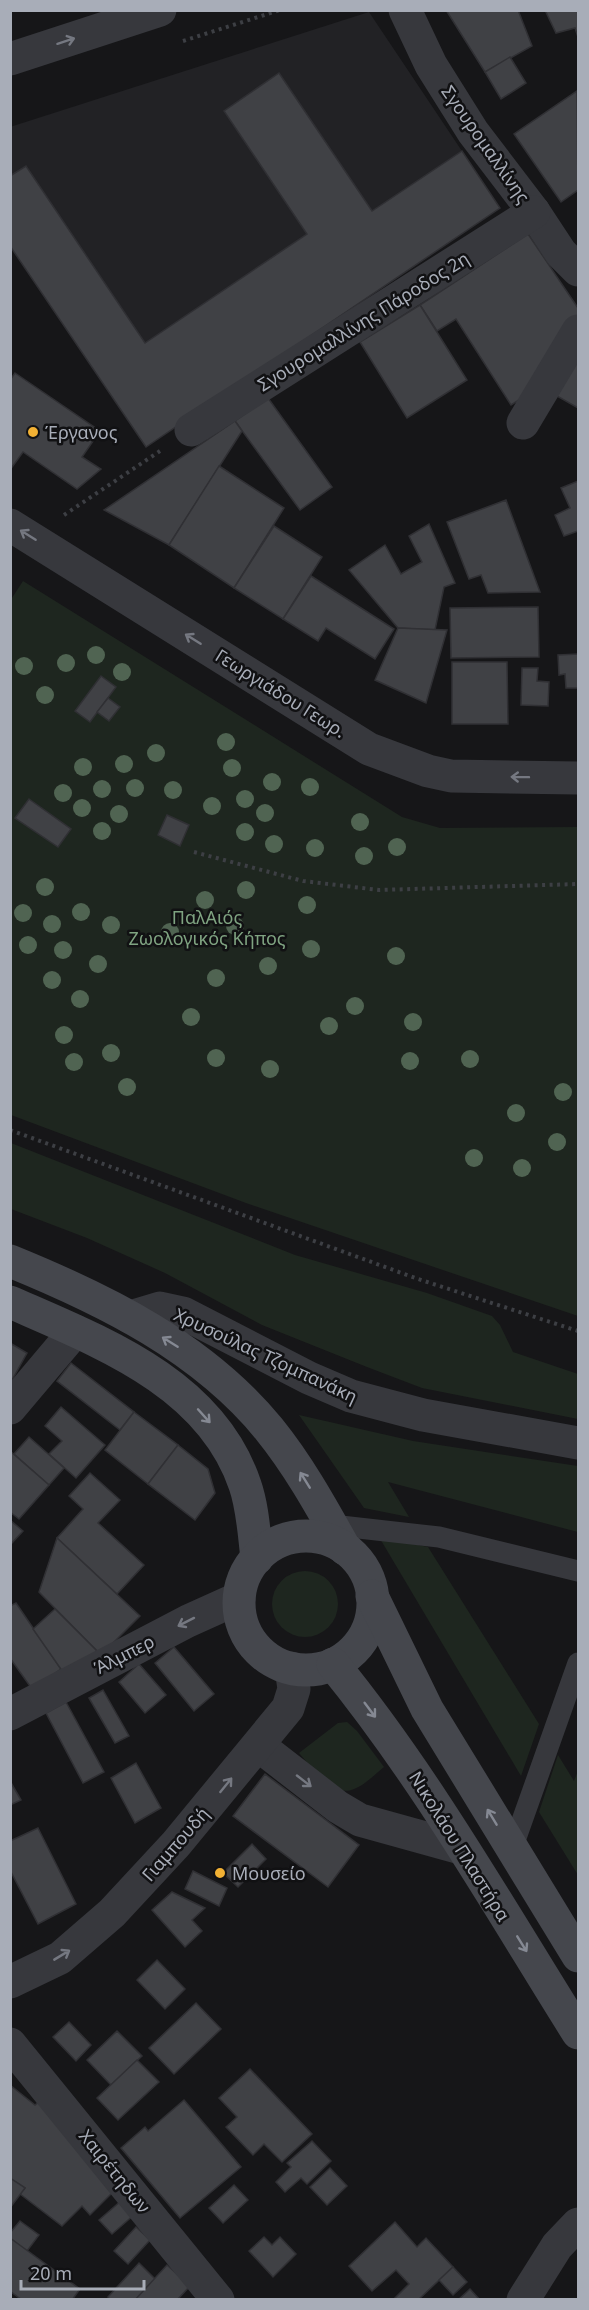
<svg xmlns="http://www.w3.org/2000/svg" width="589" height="2310" font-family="'Noto Sans',sans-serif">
<rect width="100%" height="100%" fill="#161618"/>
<polygon fill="#222225" points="369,12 500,208 146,447 11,246 10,127"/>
<g fill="#1e261f">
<polygon points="23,581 402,817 440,828 578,827 578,1316 246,1203 11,1115 10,601"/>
<polygon points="11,1143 295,1255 427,1293 492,1316 500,1325 513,1352 578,1374 578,1419 422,1388 367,1367 262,1325 165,1273 87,1238 11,1209"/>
<polygon points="299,1415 413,1441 578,1466 578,1532 388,1482 409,1517 364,1508"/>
<polygon points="379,1537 428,1547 539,1724 521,1776"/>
<circle cx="305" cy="1604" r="33"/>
<path d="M347,1722l10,9 27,36c-9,7 -19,18 -30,22 -22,10 -43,-23 -55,-36l39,-30z"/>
<polygon points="558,1755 574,1781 578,1771 578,1875 539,1812"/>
</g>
<g fill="#404145" stroke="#303034" stroke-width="1.5">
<polygon points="446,10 518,10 532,46 485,72"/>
<polygon points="545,10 578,10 578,37 575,28 556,33"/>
<polygon points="510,57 526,83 501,99 485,72"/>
<polygon points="279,73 372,211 462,151 500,208 146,447 10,246 10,176 26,166 145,343 307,234 224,111"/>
<polygon points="577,91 578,190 561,202 514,134"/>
<polygon points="528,234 578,308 578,315 535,390 511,405 456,319 437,331 420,305"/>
<polygon points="420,305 467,380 407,418 360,342"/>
<polygon points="578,346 578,408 550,392"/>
<polygon points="15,373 100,431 82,457 101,469 77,489 23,452 10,470 10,380"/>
<polygon points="268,398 332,487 300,510 235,421"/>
<polygon points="235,421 242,431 169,545 104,510"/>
<polygon points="219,466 284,508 234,588 169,545"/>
<polygon points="578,481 578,531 564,536 555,515 570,508 561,488"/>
<polygon points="506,500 540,592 488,593 481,575 469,579 447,522"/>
<polygon points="429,524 455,583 444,587 435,630 398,628 349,570 385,545 401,574 422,562 409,536"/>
<polygon points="274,526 322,557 283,619 234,588"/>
<polygon points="311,576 394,629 375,659 326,628 318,641 283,619"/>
<polygon points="538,607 539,657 451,658 450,608"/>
<polygon points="398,628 447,630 426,703 375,680"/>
<polygon points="578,654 578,688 566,688 565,674 559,675 558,655"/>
<polygon points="452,662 507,662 508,724 452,724"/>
<polygon points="522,668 538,668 537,681 549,682 548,706 521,705"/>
<polygon points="101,676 116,687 90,722 75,711"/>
<polygon points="108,698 120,707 109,721 97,712"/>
<polygon points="29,799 71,829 58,847 15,818"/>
<polygon points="167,815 189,825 180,846 158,835"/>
<polygon points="10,1343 27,1353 12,1380 10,1379"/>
<polygon points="71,1363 134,1412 120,1430 57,1381"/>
<polygon points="61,1407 105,1445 76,1478 49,1454 62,1441 45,1426"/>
<polygon points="134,1412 178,1445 148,1484 105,1450"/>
<polygon points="29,1437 64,1468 49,1485 14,1454"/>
<polygon points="178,1445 208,1469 215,1493 195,1520 148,1484"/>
<polygon points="10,1451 49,1485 19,1519 10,1512"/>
<polygon points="90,1473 120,1500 98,1523 144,1565 117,1594 57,1538 83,1509 69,1496"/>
<polygon points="10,1520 23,1531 10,1545"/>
<polygon points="57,1538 140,1616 101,1655 39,1592"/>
<polygon points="16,1603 61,1669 32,1689 10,1658 10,1606"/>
<polygon points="55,1609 101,1655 65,1675 33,1629"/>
<polygon points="174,1647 214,1694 194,1711 155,1663"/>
<polygon points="139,1664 166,1695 145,1713 119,1682"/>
<polygon points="103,1690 129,1736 115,1743 89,1698"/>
<polygon points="66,1702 104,1772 83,1783 46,1713"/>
<polygon points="136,1763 161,1808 135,1823 111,1778"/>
<polygon points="265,1774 359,1845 328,1887 233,1816"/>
<polygon points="10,1781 21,1800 10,1805"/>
<polygon points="38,1828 76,1904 38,1924 10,1870 10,1841"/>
<polygon points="252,1844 266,1859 238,1887 223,1873"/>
<polygon points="193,1871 227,1888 219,1906 185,1889"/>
<polygon points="172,1892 205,1908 192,1920 202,1931 185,1947 152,1910"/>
<polygon points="157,1960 185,1989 165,2009 137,1980"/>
<polygon points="196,2003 221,2029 174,2074 149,2048"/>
<polygon points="69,2022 91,2045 76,2061 53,2037"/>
<polygon points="117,2031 142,2056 111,2085 87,2060"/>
<polygon points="137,2060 159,2082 118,2120 97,2098"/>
<polygon points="250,2069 312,2134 282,2162 264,2144 253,2155 226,2127 237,2117 219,2098"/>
<polygon points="10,2085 35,2105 42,2099 114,2191 90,2215 82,2206 62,2226 20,2194 25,2188 10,2178"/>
<polygon points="184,2100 241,2167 180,2218 121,2148 145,2127 148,2131"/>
<polygon points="312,2141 331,2161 307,2184 301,2178 285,2192 276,2182 291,2167 287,2163"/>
<polygon points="330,2168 347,2186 327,2205 310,2187"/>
<polygon points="10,2178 25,2188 10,2208"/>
<polygon points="234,2185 248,2200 223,2223 209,2208"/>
<polygon points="122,2200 135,2214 112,2234 99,2220"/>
<polygon points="20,2221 39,2235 27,2251 10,2238 10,2233"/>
<polygon points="395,2222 417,2247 426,2238 453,2267 418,2300 393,2300 409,2284 396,2270 372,2291 349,2266"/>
<polygon points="136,2227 150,2240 128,2264 114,2251"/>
<polygon points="264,2237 272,2245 280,2237 296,2254 273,2277 249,2251"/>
<polygon points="10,2238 80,2289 72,2300 22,2300 10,2291"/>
<polygon points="139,2263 155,2279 135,2300 110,2300 108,2297"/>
<polygon points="167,2265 190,2286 177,2300 135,2300"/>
<polygon points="453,2267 467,2282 453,2295 439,2280"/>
<polygon points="470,2289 480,2300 458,2300"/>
</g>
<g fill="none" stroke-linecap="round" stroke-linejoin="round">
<g stroke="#3d3f44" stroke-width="4" stroke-dasharray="3 4.5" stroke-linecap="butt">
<polyline points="183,41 280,10"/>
<polyline points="64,515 160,451"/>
<polyline points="194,852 303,881 379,890 578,884"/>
<polyline points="10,1130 418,1279 578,1331"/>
</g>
<g stroke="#37383d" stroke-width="21">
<polyline points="332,1525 439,1537 578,1571"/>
<polyline points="512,1849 578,1663"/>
</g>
<g stroke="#37383d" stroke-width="33">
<polyline points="405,10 431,65 473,132 534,212 561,253 578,270"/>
<polyline points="523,423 578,331"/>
<polyline points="191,430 534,212"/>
<polyline points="130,1317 160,1308 183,1313 309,1378 351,1396 423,1415 578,1443"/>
<polyline points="10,1408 75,1331"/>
<polyline points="10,1714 188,1621 239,1598"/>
<polyline points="258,1745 338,1807 360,1820 461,1848"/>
<polyline points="10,1982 60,1958 112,1913 176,1844 288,1708 294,1689 291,1668"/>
<polyline points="10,2044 218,2300"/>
<polyline points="523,2300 557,2246 578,2224"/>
</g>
<g stroke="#37383d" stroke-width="33">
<polyline points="10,59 160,10"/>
<polyline points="10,525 369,749 428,771 451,776 578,778"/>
</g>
<g stroke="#45474d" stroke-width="33">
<path d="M10,1261c96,39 193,87 259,168 30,37 53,79 76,120"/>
<path d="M10,1302c91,40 201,81 235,183 8,23 9,49 12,73"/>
<circle cx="306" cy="1603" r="67"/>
<polyline points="372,1596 427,1709 578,1956"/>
<path d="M333,1664c93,114 167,245 245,369"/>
</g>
</g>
<g fill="#506452">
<circle cx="96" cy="655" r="9"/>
<circle cx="66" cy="663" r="9"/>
<circle cx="24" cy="666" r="9"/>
<circle cx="122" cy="672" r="9"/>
<circle cx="45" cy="695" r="9"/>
<circle cx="226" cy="742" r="9"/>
<circle cx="156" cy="753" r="9"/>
<circle cx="124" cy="764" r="9"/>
<circle cx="83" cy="767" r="9"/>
<circle cx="232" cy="768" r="9"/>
<circle cx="272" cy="782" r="9"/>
<circle cx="310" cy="787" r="9"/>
<circle cx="135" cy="788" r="9"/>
<circle cx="102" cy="789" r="9"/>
<circle cx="173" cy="790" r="9"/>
<circle cx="63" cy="793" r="9"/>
<circle cx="245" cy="799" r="9"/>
<circle cx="212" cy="806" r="9"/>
<circle cx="82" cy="808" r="9"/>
<circle cx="265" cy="813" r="9"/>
<circle cx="119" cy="814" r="9"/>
<circle cx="360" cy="822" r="9"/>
<circle cx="102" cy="831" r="9"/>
<circle cx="245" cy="832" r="9"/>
<circle cx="274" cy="844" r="9"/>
<circle cx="397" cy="847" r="9"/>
<circle cx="315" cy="848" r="9"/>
<circle cx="364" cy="856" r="9"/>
<circle cx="45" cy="887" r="9"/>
<circle cx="246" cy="890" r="9"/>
<circle cx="205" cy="900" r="9"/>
<circle cx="307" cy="905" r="9"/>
<circle cx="81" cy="912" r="9"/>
<circle cx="23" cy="913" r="9"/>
<circle cx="52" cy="924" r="9"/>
<circle cx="111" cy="925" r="9"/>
<circle cx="235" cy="926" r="9"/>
<circle cx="170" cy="932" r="9"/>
<circle cx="28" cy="945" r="9"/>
<circle cx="311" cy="949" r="9"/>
<circle cx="63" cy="950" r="9"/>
<circle cx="396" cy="956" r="9"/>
<circle cx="98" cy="964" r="9"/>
<circle cx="268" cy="966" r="9"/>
<circle cx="216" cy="978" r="9"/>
<circle cx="52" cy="980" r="9"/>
<circle cx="80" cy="999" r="9"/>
<circle cx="355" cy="1006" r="9"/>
<circle cx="191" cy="1017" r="9"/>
<circle cx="413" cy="1022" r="9"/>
<circle cx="329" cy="1026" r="9"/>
<circle cx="64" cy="1035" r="9"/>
<circle cx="111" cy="1053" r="9"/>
<circle cx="216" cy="1058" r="9"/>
<circle cx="470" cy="1059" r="9"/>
<circle cx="410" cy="1061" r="9"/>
<circle cx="74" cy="1062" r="9"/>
<circle cx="270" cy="1069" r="9"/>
<circle cx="127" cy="1087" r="9"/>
<circle cx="563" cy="1092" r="9"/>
<circle cx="516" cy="1113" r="9"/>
<circle cx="557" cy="1142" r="9"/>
<circle cx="474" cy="1158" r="9"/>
<circle cx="522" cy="1168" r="9"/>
</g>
<defs><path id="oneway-shaft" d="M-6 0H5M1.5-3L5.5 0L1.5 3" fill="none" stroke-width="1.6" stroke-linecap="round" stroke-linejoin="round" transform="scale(1.5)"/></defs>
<g stroke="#757881">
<use href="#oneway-shaft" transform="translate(66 41) rotate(-18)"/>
<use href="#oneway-shaft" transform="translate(28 535) rotate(-148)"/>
<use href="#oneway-shaft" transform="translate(193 639) rotate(-148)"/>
<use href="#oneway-shaft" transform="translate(520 777) rotate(-179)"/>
<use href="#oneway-shaft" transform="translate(186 1622) rotate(153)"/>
<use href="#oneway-shaft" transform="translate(304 1781) rotate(38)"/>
<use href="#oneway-shaft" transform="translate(226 1785) rotate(-51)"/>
<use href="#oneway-shaft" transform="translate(62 1955) rotate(-31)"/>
</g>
<g stroke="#858993">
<use href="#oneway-shaft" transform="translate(170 1342) rotate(-148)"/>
<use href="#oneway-shaft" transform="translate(204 1416) rotate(48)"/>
<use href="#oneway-shaft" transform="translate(305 1480) rotate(-122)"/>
<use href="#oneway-shaft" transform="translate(370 1710) rotate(53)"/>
<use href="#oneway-shaft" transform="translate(492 1817) rotate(-121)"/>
<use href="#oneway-shaft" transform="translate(522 1944) rotate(58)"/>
</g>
<g fill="#f2b134" stroke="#111113" stroke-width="2">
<circle cx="33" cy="432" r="6"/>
<circle cx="220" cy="1873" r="6"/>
</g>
<g text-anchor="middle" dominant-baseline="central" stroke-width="5" stroke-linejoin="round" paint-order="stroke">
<g font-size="18" fill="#a8adb8" stroke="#111113">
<text transform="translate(486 144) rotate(55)">Σγουρομαλλίνης</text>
<text transform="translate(363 321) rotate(-32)">Σγουρομαλλίνης Πάροδος 2η</text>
<text transform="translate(281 693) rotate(32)">Γεωργιάδου Γεωρ.</text>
<text transform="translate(266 1355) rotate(25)">Χρυσούλας Τζομπανάκη</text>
<text transform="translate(124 1654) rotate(-27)">Άλμπερ</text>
<text transform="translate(175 1844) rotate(-49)">Γιαμπουδή</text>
<text transform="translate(460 1846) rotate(58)">Νικολάου Πλαστήρα</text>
<text transform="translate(115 2171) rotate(51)">Χαιρέτηδων</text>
</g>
<g font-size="18" fill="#a8adb8" stroke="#111113" text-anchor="start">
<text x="45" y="432">Έργανος</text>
<text x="232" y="1873">Μουσείο</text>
</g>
<g font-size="18" fill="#7fa381" stroke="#111113">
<text x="207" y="917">ΠαλΑιός<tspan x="207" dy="21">Ζωολογικός Κήπος</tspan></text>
</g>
</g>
<rect width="589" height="2310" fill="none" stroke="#a8adb8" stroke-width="24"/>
<path d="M21 2280v9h123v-9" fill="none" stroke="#a8adb8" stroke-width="3"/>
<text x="30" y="2280" font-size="18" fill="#a8adb8" stroke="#111113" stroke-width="4.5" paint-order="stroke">20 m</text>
</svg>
